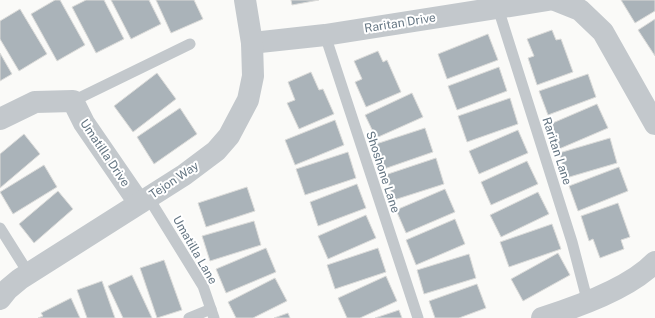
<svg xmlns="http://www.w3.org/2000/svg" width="655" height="318" font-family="'Public Sans',sans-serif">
<rect width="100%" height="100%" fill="#fafaf8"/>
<g fill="#aab3b9" stroke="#dcdcda">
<polygon points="55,0 60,0 85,45 57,61 31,14"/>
<polygon points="86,0 104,0 124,39 96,53 72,7"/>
<polygon points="111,0 149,0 161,24 131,39"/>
<polygon points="156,0 194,0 203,19 171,33"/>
<polygon points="291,0 319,0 292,5"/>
<polygon points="621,0 655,0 655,11 635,23"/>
<polygon points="20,9 47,54 19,71 0,39 0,21"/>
<polygon points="655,19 655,56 638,30"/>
<polygon points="552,30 556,40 561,39 573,72 537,85 528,58 534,56 527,39"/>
<polygon points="488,34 498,60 447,79 438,54"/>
<polygon points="378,51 383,62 387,60 401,92 366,107 355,82 362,79 354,61"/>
<polygon points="0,53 12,74 0,81"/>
<polygon points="499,67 507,91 457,110 448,86"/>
<polygon points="311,72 319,90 323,89 334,114 299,129 287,103 295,100 288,82"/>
<polygon points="157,73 176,99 133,132 114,106"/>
<polygon points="588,74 596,97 548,115 539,91"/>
<polygon points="412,93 423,117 376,138 365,115"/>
<polygon points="510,98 518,124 467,142 458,116"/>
<polygon points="597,104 608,128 559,149 548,125"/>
<polygon points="180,108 197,134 154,164 137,137"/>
<polygon points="335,120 344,145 295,165 285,140"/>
<polygon points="425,128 433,152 384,169 376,144"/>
<polygon points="518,130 528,153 479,174 469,151"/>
<polygon points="24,134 40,154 0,188 0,154"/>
<polygon points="610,138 617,163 566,178 559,153"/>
<polygon points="348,152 356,178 305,195 296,169"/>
<polygon points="436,158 444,184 394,200 385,175"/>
<polygon points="527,161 538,184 491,205 481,182"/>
<polygon points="44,165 57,187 13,214 0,192"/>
<polygon points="619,167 628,191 578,211 569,186"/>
<polygon points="357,184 366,208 318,226 310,202"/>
<polygon points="247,187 255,211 206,227 198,203"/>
<polygon points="445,189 455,212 406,233 396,210"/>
<polygon points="58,191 73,209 34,243 19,224"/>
<polygon points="538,192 549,214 501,237 490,215"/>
<polygon points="618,203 630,237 621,240 624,249 600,258 593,239 589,241 581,216"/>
<polygon points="366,215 376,238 328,259 318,236"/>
<polygon points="455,219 465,244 416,265 406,240"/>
<polygon points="254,221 261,245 210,261 202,236"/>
<polygon points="552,224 561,249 509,267 500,242"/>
<polygon points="266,248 276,272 226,293 216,269"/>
<polygon points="378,248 386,272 335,289 327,265"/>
<polygon points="558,253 570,275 523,301 511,279"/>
<polygon points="469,254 476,278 424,294 417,270"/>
<polygon points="164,260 182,310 157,318 140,268"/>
<polygon points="132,275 152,318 123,318 108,286"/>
<polygon points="386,276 397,301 360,318 347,318 338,298"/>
<polygon points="275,278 287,301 253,318 236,318 228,302"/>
<polygon points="102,281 115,318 87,318 77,290"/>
<polygon points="477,284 486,308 459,318 435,318 429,301"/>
<polygon points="71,298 80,318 38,318 43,316 41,313"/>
<polygon points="399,310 402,318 375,318"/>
<polygon points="288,313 290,318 274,318"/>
</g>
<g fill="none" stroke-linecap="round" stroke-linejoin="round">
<g stroke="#c3c8cc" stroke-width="11">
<polyline points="498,8 572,242 588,303"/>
<polyline points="325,35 418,318"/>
<polyline points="73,101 190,44"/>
<polyline points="148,197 203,286 214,318"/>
<polyline points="0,228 29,274"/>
<polyline points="189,318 211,309"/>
</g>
<g stroke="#c3c8cc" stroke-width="22">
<polyline points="555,0 580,10 603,32 655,124"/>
<polyline points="252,43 325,35 548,0"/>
<polyline points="0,119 35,102 73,101 84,123 139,203"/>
<polyline points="0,299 8,289 20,279 184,175 216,151 229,136 248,100 253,76 252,43 245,0"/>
<path d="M542,318c35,-11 87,-29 113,-56"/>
</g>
</g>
<g text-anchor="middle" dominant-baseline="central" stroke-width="4" stroke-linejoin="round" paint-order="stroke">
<g font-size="12" fill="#657683" stroke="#fff">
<text transform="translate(400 23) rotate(-9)">Raritan Drive</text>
<text transform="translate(557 151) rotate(72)">Raritan Lane</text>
<text transform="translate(105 153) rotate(56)">Umatilla Drive</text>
<text transform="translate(383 172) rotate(72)">Shoshone Lane</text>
<text transform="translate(174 180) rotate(-34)">Tejon Way</text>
<text transform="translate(195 250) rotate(60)">Umatilla Lane</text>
</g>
</g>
</svg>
